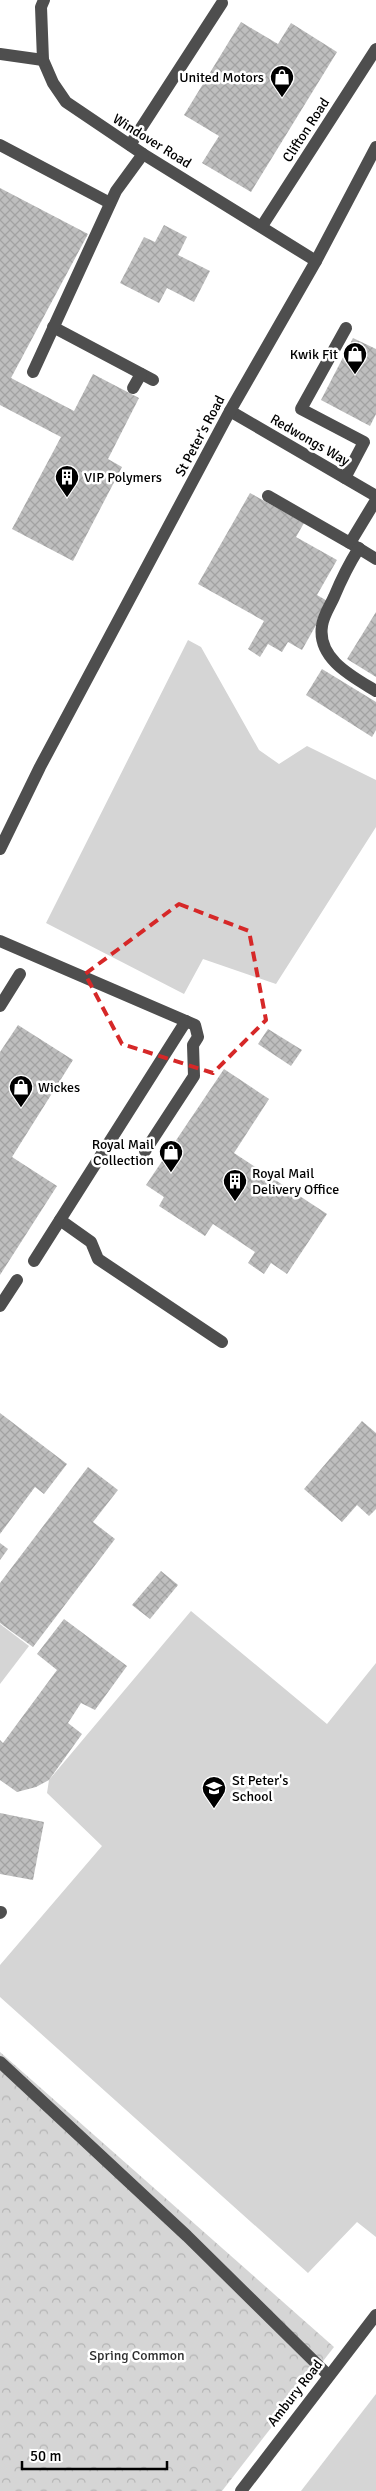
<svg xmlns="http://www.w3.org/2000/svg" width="376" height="2491" font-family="Signika,sans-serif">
<defs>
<pattern id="park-crowns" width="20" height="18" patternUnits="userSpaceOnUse" patternTransform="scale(1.25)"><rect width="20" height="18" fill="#d5d5d5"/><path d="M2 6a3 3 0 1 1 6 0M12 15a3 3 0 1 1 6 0" fill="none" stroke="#b5b5b5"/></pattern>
<pattern id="building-cross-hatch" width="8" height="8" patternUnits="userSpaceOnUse" patternTransform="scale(1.25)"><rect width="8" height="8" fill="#bebebe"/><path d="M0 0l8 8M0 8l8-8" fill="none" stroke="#a2a2a2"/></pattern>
</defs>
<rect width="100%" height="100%" fill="#fff"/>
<g fill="#d5d5d5">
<polygon points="188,640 201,647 259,750 279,764 307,746 376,780 376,827 276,984 203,959 184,994 46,923"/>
<polygon points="191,1611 327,1724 376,1663 376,2237 357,2222 308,2273 0,1997 0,1965 102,1846 47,1793 49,1780"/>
<polygon points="0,1624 29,1646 0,1684"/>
<polygon points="376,2394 376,2491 301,2491"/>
</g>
<polygon fill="url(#park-crowns)" points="0,2052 334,2347 222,2491 0,2491"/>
<g fill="url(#building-cross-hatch)">
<polygon points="241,22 278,44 291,23 337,52 251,192 202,163 219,136 184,115"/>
<polygon points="0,188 88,234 11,378 74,411 93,374 139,398 108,459 122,467 73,561 12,529 61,437 0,405"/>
<polygon points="164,225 187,237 178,255 210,271 194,302 167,288 159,303 120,283 144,237 155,242"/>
<polygon points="353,338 376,349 376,414 370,426 321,400"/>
<polygon points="250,493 304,523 296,537 337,560 317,595 329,602 302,650 288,642 282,652 268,644 260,657 248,649 264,621 198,584"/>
<polygon points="376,612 376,677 347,659"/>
<polygon points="322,669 376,702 376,730 372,737 306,695"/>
<polygon points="18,1025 73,1060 12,1157 57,1186 0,1275 0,1052"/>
<polygon points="268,1029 302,1050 291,1066 258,1044"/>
<polygon points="224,1069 269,1099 234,1153 327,1214 287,1274 271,1263 264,1274 248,1263 255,1252 213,1224 205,1236 159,1206 164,1197 146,1185"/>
<polygon points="0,1413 67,1464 44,1494 35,1487 0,1534"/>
<polygon points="362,1421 376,1433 376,1509 369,1516 357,1505 342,1522 304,1489"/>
<polygon points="88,1467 118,1490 93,1522 115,1539 33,1647 0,1623 0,1583"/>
<polygon points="0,1543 8,1549 0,1560"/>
<polygon points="161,1571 178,1585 150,1619 132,1605"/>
<polygon points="64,1619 127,1666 95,1710 81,1703 68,1723 82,1734 49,1780 36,1787 17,1792 0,1780 0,1740 3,1743 57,1670 37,1654"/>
<polygon points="0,1813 44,1822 33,1880 0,1874"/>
</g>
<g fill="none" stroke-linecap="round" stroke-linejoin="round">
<g stroke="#4e4e4e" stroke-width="12">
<polyline points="44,0 41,7 43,60 53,83 66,102 143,154 316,261"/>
<polyline points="0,54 43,60"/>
<polyline points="0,145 110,203"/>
<polyline points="130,145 222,3"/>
<polyline points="262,226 376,49"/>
<polyline points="53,327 153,380"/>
<polyline points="33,372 116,191 143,154"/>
<polyline points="133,388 141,374"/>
<polyline points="230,411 376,496"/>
<polyline points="345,478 364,442 301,409 346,328"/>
<polyline points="268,496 350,543"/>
<polyline points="376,500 350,543 376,559"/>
<path d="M359,548c-10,16 -18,32 -25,49 -4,9 -11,19 -12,29 -5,33 31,51 54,65"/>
<polyline points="0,849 40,767 230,411 316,261 376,147"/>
<polyline points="0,941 195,1025 198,1037 193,1045 194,1076 145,1151"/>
<polyline points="0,1006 20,974"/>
<polyline points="60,1220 91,1242 98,1259 222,1342"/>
<polyline points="34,1261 186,1021"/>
<polyline points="0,1306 17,1280"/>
<polyline points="0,1913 1,1912"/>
<polyline points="0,2062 187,2236 328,2375"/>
<polyline points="241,2491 376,2315"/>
</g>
</g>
<path fill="none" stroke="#d62828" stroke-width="4" stroke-dasharray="10 6" stroke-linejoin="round" d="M179,904l70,27 17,89 -53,53 -91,-29 -37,-70z"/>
<defs>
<g id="shop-pin" transform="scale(1.25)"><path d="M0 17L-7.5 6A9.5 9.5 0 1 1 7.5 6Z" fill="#000" stroke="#fff"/><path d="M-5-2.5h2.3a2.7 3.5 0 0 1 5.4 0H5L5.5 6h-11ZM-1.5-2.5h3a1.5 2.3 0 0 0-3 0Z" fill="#fff"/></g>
<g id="building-pin" transform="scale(1.25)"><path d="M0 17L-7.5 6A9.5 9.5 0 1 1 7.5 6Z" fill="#000" stroke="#fff"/><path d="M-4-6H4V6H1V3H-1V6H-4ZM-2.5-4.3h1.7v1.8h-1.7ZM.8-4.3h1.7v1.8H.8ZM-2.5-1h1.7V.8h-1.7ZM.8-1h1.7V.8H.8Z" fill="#fff"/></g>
<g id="school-pin" transform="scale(1.25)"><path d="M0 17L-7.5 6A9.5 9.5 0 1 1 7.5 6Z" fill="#000" stroke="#fff"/><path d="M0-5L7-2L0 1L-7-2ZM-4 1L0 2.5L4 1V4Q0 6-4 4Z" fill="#fff"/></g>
</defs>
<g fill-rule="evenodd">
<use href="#shop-pin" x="282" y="77"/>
<use href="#shop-pin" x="355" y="354"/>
<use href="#building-pin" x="67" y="477"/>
<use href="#shop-pin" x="21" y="1087"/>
<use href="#shop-pin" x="171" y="1152"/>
<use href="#building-pin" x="235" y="1181"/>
<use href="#school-pin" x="214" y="1788"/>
</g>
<g text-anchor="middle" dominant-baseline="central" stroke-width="5" stroke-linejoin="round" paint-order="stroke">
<g font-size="14" fill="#000" stroke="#fff" text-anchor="start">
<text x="264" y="77" text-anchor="end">United Motors</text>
<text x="338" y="354" text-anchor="end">Kwik Fit</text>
<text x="84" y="477">VIP Polymers</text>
<text x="38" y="1087">Wickes</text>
<text x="154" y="1144" text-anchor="end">Royal Mail<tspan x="154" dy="16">Collection</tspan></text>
<text x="252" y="1173">Royal Mail<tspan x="252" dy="16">Delivery Office</tspan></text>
<text x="232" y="1780">St Peter's<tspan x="232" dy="16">School</tspan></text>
</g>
<g font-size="14" fill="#000" stroke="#fff">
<text transform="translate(306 130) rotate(-57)">Clifton Road</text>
<text transform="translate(152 141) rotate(32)">Windover Road</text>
<text transform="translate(200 436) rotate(-62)">St Peter's Road</text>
<text transform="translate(310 440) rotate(30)">Redwongs Way</text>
<text transform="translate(295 2393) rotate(-52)">Ambury Road</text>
</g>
<g font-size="14" fill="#2c2c2c" stroke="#fff">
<text x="137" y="2355">Spring Common</text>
</g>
</g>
<path d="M22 2461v8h145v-8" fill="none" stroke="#000000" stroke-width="2.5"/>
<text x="30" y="2461" font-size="15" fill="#000000" stroke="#ffffff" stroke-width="4" paint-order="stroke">50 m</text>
</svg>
